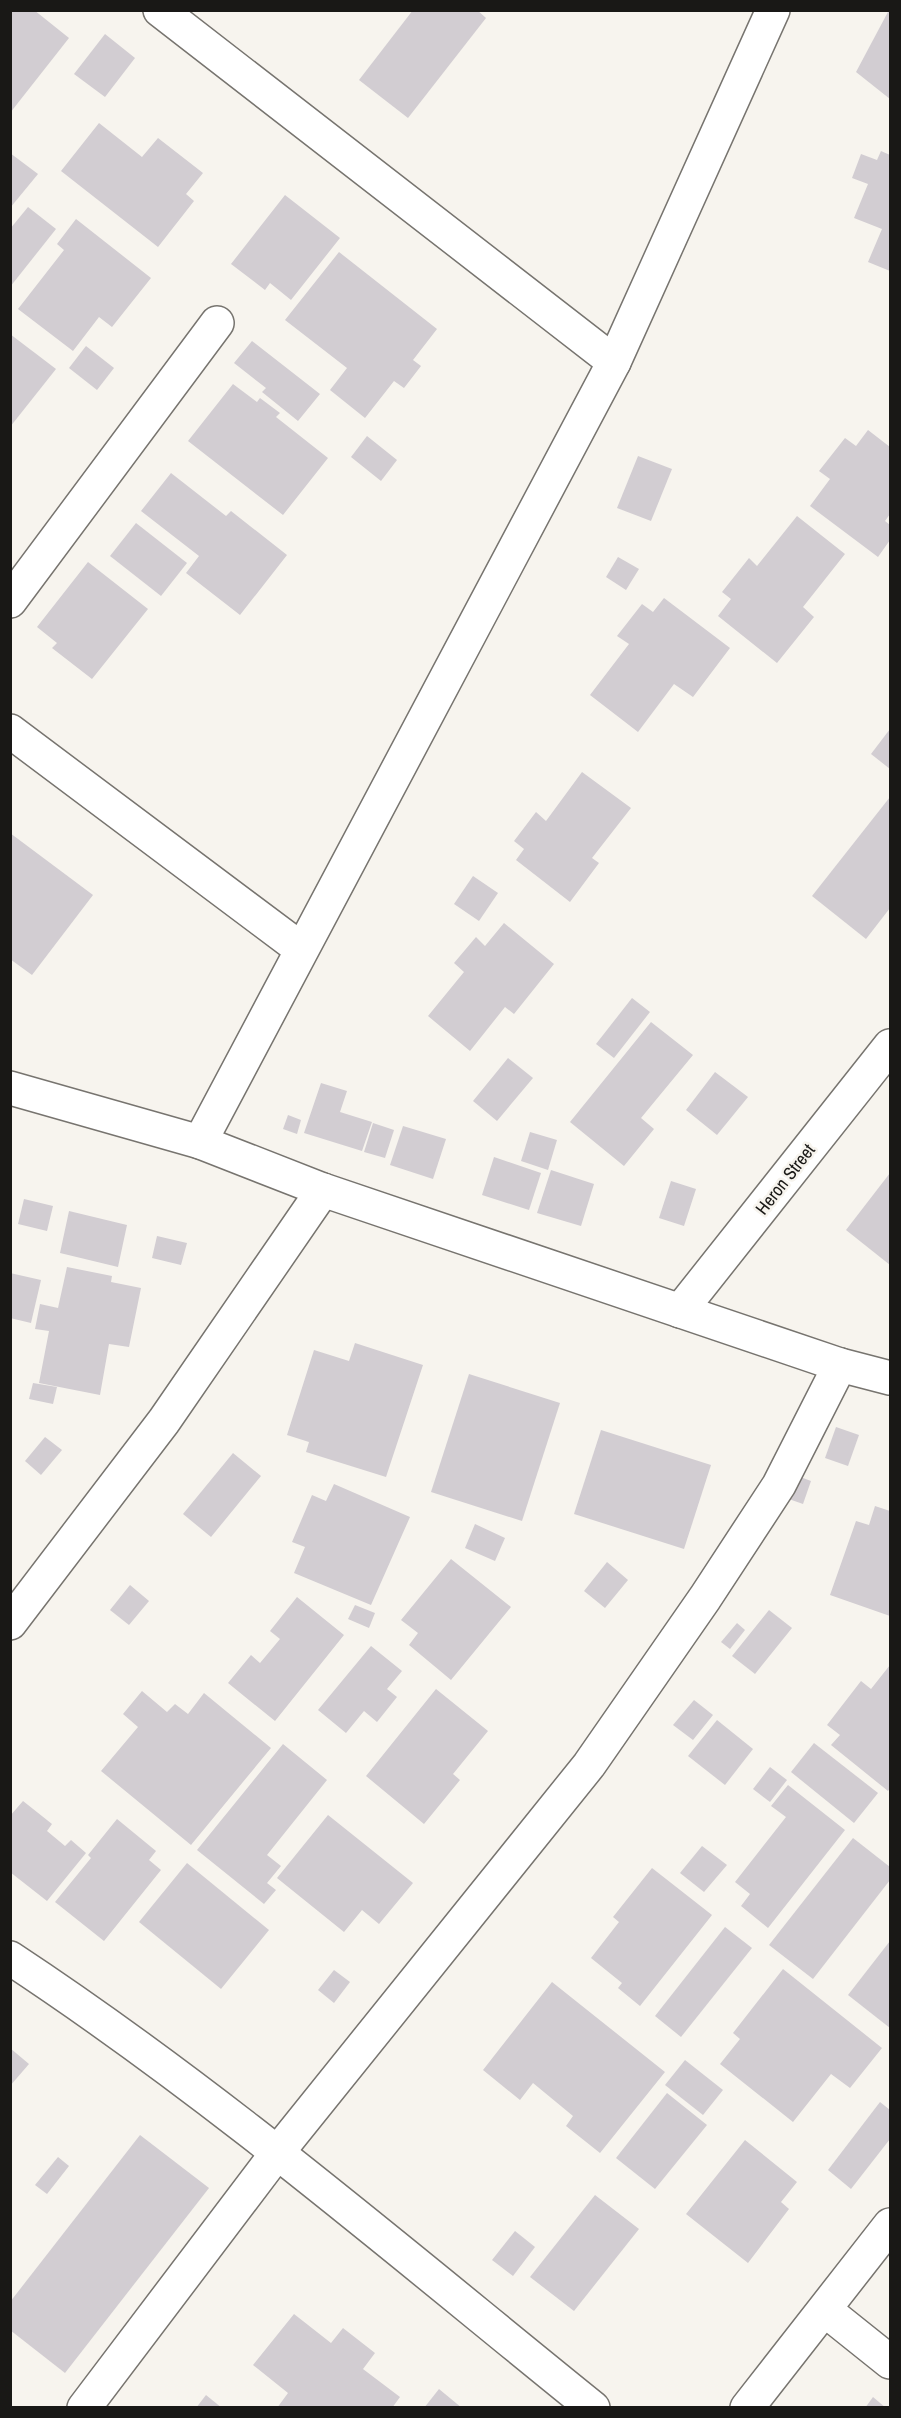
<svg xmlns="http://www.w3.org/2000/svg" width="901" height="2418" font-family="'Archivo Narrow',sans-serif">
<rect width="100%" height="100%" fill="#f7f4ee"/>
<g fill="#d2cdd2">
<polygon points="10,10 34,10 69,38 10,113"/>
<polygon points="413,10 477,10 486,18 408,118 359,80"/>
<polygon points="889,10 890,10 890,99 856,72"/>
<polygon points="105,34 135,58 105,97 74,74"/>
<polygon points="99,123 142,157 158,138 203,173 186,194 194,201 158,247 61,171"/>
<polygon points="881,151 890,155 890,271 868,262 882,229 854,218 868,184 852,178 861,154 877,160"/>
<polygon points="10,153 38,174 10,208"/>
<polygon points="285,195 340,238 291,300 270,283 265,290 231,264"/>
<polygon points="28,207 56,229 10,287 10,229"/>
<polygon points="76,219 151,278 112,327 99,317 73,351 18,309 64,250 57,244"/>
<polygon points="339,252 437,329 413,360 421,366 404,388 394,381 365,418 330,390 347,368 285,320"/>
<polygon points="10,334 56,369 10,427"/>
<polygon points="252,341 320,394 298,421 262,392 266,388 234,363"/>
<polygon points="86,346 114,368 97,390 69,368"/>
<polygon points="233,384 257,402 260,398 280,413 276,417 328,458 283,515 188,441"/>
<polygon points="868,430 890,447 890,514 885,521 890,525 890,540 878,557 810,506 830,479 819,471 845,438 856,446"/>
<polygon points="367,436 397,460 381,481 351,457"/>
<polygon points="638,456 672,469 651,521 617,508"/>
<polygon points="171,473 226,516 231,511 287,555 240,615 186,573 199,556 141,511"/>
<polygon points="797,516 845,554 803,607 814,617 777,663 718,616 731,599 722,592 749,558 757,566"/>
<polygon points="136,523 187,563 161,596 110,556"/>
<polygon points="618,557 639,569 626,590 606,577"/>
<polygon points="88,562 148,609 92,679 52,648 57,643 37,627"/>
<polygon points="664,598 730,648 693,697 674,684 638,732 590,695 629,644 617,636 642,604 653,612"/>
<polygon points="890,729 890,769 871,754"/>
<polygon points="582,772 631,808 592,858 599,863 570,902 516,860 524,849 514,841 536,812 546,821"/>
<polygon points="890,797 890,908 866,939 812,896"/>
<polygon points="10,833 93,895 32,975 10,959"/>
<polygon points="473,876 498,893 479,921 454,904"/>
<polygon points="504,923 554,964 514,1014 505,1007 470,1051 428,1016 464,972 454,963 476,937 485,946"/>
<polygon points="632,998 650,1012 614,1058 596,1044"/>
<polygon points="651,1022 693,1055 641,1118 654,1129 624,1166 570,1122"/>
<polygon points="508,1058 533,1078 497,1121 473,1101"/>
<polygon points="715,1072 748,1097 717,1135 686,1110"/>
<polygon points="321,1083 347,1091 340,1112 372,1122 362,1151 304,1133"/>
<polygon points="288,1115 301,1120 297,1134 283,1129"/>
<polygon points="373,1123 394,1130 385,1158 364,1152"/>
<polygon points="403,1126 446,1139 433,1179 390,1165"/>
<polygon points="530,1132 557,1140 548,1170 521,1161"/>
<polygon points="494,1157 541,1173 529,1210 482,1195"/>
<polygon points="551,1170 594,1184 581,1226 537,1213"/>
<polygon points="890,1173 890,1265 846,1230"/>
<polygon points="671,1181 696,1189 684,1226 659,1218"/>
<polygon points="24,1199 53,1206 47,1231 18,1224"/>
<polygon points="69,1211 127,1225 118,1267 60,1253"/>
<polygon points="157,1236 187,1243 181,1265 152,1258"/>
<polygon points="67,1267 112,1276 111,1282 141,1288 129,1347 109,1344 100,1395 39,1383 49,1331 35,1329 40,1304 58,1308"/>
<polygon points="10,1273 41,1280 31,1323 10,1318"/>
<polygon points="355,1343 423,1365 386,1477 306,1452 309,1442 287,1435 314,1350 349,1361"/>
<polygon points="469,1374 560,1403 522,1521 431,1492"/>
<polygon points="33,1383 57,1387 53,1404 29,1399"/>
<polygon points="836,1427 859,1435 848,1466 825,1458"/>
<polygon points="601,1430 711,1465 684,1549 574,1514"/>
<polygon points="45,1437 62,1450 41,1475 25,1461"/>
<polygon points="233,1453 261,1476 211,1537 183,1514"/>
<polygon points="795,1475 811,1481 803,1504 786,1498"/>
<polygon points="334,1484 410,1517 371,1605 294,1573 305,1547 292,1542 312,1495 326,1501"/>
<polygon points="875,1506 890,1511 890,1616 830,1595 856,1521 869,1525"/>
<polygon points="475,1524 505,1538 495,1561 465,1548"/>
<polygon points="451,1559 511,1607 451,1680 409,1645 418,1633 401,1620"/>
<polygon points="607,1562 628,1580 605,1608 584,1591"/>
<polygon points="130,1585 149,1601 129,1625 110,1610"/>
<polygon points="297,1597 344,1635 275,1721 228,1683 251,1655 260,1663 280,1639 270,1631"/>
<polygon points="355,1605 375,1613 369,1628 348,1619"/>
<polygon points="769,1610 792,1628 755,1674 732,1656"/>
<polygon points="737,1623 745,1630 730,1649 721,1642"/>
<polygon points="371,1646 402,1671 387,1689 397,1697 377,1722 364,1711 346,1733 318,1710"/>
<polygon points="890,1665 890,1788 888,1791 831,1745 840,1735 827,1725 861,1681 871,1689"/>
<polygon points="436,1689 488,1731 453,1774 460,1780 424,1824 366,1776"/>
<polygon points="142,1691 167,1712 175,1704 188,1714 204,1693 271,1748 191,1845 101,1771 138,1727 123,1714"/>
<polygon points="694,1700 713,1715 693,1740 673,1725"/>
<polygon points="717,1720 753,1749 725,1785 688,1756"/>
<polygon points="814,1743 878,1793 854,1823 791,1772"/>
<polygon points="283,1744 327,1780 267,1855 281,1866 267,1883 276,1890 264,1904 197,1850"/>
<polygon points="770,1767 787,1780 770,1802 753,1789"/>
<polygon points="788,1785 845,1830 768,1928 741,1906 750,1894 735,1882 786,1817 771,1806"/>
<polygon points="23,1801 52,1824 47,1831 65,1846 71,1840 86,1853 47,1901 10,1872 10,1816"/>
<polygon points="328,1815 413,1883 379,1924 362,1910 344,1932 277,1878"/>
<polygon points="117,1819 156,1851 149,1860 161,1870 104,1941 55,1902 91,1858 88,1855"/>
<polygon points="853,1838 890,1867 890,1880 813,1979 769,1945"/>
<polygon points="702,1846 727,1865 704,1892 680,1873"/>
<polygon points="187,1863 269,1930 221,1989 139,1922"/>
<polygon points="652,1868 712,1915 640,2006 618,1988 622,1983 591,1958 619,1922 613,1917"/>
<polygon points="725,1927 752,1948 681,2037 655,2016"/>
<polygon points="890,1941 890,2028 848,1995"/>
<polygon points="783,1969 882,2048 850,2088 831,2074 793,2122 720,2064 740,2039 733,2033"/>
<polygon points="334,1970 350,1982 334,2003 318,1990"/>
<polygon points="552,1982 665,2072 600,2153 566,2126 573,2116 533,2083 520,2100 483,2070"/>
<polygon points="10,2048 29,2064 10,2086"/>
<polygon points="685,2060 723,2090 703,2115 665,2085"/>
<polygon points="667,2093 707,2125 655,2189 616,2158"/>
<polygon points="880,2102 890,2110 890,2139 851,2189 828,2170"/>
<polygon points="140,2135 209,2188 65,2373 10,2330 10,2302"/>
<polygon points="745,2140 797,2182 781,2202 789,2209 748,2263 686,2214"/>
<polygon points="58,2157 69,2166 47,2194 35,2185"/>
<polygon points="595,2195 639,2229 574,2311 530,2277"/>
<polygon points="515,2231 535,2247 513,2276 492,2260"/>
<polygon points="294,2314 331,2343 343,2328 375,2353 363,2369 400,2397 392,2408 277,2408 288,2393 253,2365"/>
<polygon points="439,2389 462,2408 424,2408"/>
<polygon points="206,2395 222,2408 196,2408"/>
<polygon points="873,2397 886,2408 865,2408"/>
</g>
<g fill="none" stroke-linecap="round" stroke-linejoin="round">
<g stroke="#77746f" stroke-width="36">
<g id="minor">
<polyline points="160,10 614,362"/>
<polyline points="10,601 217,323"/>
<polyline points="10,731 301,949"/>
<polyline points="10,1088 200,1142 323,1190 840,1365 890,1378"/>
<polyline points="200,1142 614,362 773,10"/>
<polyline points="680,1311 890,1046"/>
<polyline points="10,1623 164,1421 323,1190"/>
<path d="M10,1958c205,135 392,296 583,450"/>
<polyline points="825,2310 890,2362"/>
<polyline points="84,2408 277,2153 589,1765 705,1598 779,1485 840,1365"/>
<polyline points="747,2408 890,2225"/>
</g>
</g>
<use href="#minor" stroke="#fff" stroke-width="33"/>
</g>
<g text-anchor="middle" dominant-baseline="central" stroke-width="5" stroke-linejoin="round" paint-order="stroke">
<g font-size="18" fill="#191816" stroke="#f7f4ee">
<text transform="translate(785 1179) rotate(-52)">Heron Street</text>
</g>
</g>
<rect width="901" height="2418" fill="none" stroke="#191816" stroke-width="24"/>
</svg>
